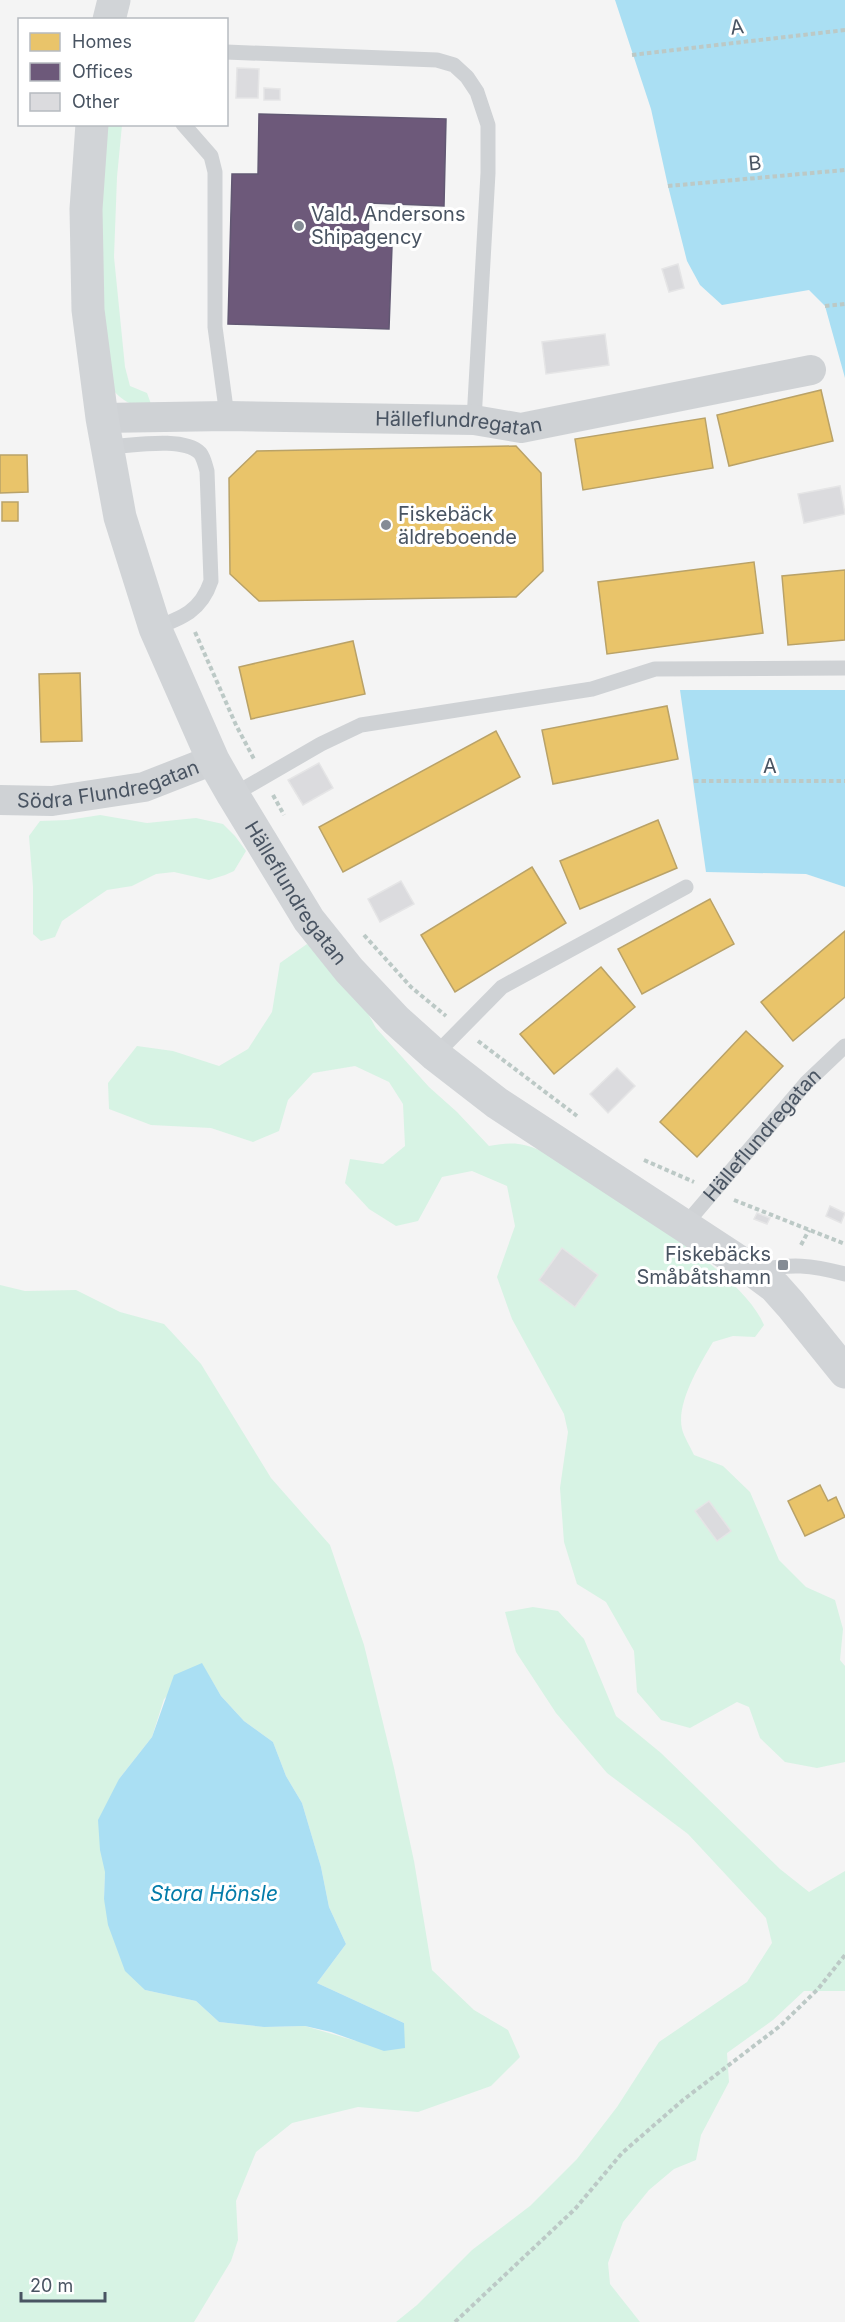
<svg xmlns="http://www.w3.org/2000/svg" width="845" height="2322" font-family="Inter,sans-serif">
<rect width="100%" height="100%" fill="#f4f4f4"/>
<g fill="#d7f3e4" fill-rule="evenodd">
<path d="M106,125h16l-5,52 -3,80 11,110 5,19 17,7 4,11c-19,4 -27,-2 -40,-16l-12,-119z"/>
<polygon points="100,815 147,823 196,818 223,824 235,836 246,851 234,871 225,875 209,880 174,872 156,874 132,886 107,890 62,921 55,937 41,941 33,934 33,887 29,836 40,821 68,820"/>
<path d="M307,944l40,32 29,52 53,59 28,25 32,34c23,-4 31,-4 53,5 18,7 35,21 51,32 46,30 150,92 171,142l-9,12 -22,-1 -20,6c-13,22 -37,61 -31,87 2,8 8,17 12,26l29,11 27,26 29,68 27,27 29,13 8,29 -3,31 5,6v96l-28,6 -32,-6 -25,-24 -11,-31 -12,-5 -47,26 -29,-8 -24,-28 -3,-41 -28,-49 -29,-18 -13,-42 -4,-54 8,-56 -4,-18 -52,-95 -15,-42 18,-51 -8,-40 -35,-15 -30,6 -24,44 -22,5 -27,-17 -24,-26 5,-24 33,5 22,-18 -2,-42 -14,-22 -34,-16 -42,7 -25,27 -9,31 -26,11 -42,-14 -60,-3 -42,-16 -1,-26 29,-37 36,5 46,15 29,-17 24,-37 8,-49z"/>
<path d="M0,1285l25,6 51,-1 44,22 44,12 37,40 70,114 59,67 34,100 30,123 20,93 18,109 42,40 34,20 12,27 -29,29 -73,26 -60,-5 -66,16 -36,29 -20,49 2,39 -7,21 -37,61h-194zM202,1664l19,32 23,25 29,21 13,34 16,27 19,64 8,40 17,37 -29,39 87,40 -48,18 -51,-15 -41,1 -45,-5 -23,-21 -51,-11 -41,-91 1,-27 14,-93 33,-42 12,-38z"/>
<polygon points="533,1607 558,1611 584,1639 616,1716 661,1753 780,1869 809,1892 845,1871 845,1991 804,1991 773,2020 727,2053 729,2082 701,2135 696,2160 674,2169 649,2190 623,2222 608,2263 610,2284 640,2322 396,2322 417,2305 472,2250 530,2206 577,2159 617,2107 659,2042 747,1982 772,1943 766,1918 688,1834 607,1773 556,1713 516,1652 505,1612"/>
</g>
<g fill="#aadff3">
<polygon points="615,0 845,0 845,378 825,306 809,290 722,305 700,285 687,261 668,186 651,109"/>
<polygon points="680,690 845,690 845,887 806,874 706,872"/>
<polygon points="202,1663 221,1696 244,1721 273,1742 286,1776 302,1803 321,1867 329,1907 346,1944 317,1983 404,2023 405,2048 384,2051 331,2032 305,2026 264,2027 219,2022 196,2001 145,1990 125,1971 108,1925 104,1899 105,1872 100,1850 98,1820 119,1779 152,1737 174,1675"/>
</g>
<g fill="#e9c46a" stroke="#b9a268" stroke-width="1.5">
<polygon points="821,390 833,441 729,466 717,415"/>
<polygon points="705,418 713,468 583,490 575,439"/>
<polygon points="516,446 541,473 543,571 516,597 259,601 230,574 229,478 257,451"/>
<polygon points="0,455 27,455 28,492 0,493"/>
<rect x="2" y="502" width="16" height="19"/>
<polygon points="754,562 763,633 607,654 598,582"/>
<polygon points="845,570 845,640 788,645 782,576"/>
<polygon points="353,641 365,694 251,719 239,667"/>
<polygon points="80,673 82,741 41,742 39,674"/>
<polygon points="667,706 678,759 553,784 542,730"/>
<polygon points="496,731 520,777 343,872 319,827"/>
<polygon points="658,820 677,868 580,909 560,861"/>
<polygon points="532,867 566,923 455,992 421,935"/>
<polygon points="710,899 734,944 642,994 618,949"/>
<polygon points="845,931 845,997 793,1041 761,1002"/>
<polygon points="601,967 635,1007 554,1074 520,1034"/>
<polygon points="746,1031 783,1066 697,1157 660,1122"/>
<polygon points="820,1485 828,1501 836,1497 845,1517 805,1536 788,1501"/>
</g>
<polygon fill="#6d597a" stroke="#625873" stroke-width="1.5" points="259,114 446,119 444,206 369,203 368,246 392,246 389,329 228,324 232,174 258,174"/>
<g fill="#dbdbde" stroke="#e5e5e6" stroke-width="1.5">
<polygon points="237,68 259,69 258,98 236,98"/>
<polygon points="264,88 280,89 280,100 264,100"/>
<polygon points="678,264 684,288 669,292 662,269"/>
<polygon points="605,334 609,365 546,374 542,342"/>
<polygon points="840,486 845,514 804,523 798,494"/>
<polygon points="319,763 333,788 303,805 288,780"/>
<polygon points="401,881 414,904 380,922 368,899"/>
<polygon points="617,1068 635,1086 608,1113 590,1094"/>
<polygon points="830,1206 845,1213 841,1223 826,1216"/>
<polygon points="757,1213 770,1218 767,1224 754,1219"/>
<polygon points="562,1248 598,1275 575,1307 539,1280"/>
<polygon points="709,1501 731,1531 717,1541 695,1511"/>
</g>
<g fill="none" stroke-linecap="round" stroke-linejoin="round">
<g stroke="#bcc9c6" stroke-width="4" stroke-dasharray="4.5 3" stroke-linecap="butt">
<polyline points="632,55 845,30"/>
<polyline points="668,186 845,170"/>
<polyline points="825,306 845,304"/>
<polyline points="195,632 236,725 254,759"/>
<polyline points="694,781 845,781"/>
<polyline points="273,795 284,815"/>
<polyline points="364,935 411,987 446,1016"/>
<polyline points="478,1041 577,1116"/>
<polyline points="644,1160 694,1182"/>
<polyline points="734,1200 845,1244"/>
<polyline points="801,1245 809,1230"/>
<polyline points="455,2322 575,2209 622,2153 683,2100 780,2026 818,1989 845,1955"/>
</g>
<g stroke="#cfd2d5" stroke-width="15">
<polyline points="226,52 437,60 454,65 467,77 477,92 488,125 488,173 474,420"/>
<polyline points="183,124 211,156 215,172 215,327 227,416"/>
<path d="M108,447c23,-1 75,-11 92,6 4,5 5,12 7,18l4,110c-10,30 -29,37 -56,47"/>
<polyline points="233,795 321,744 361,725 592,689 655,669 845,668"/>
<polyline points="435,1055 502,987 686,887"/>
<path id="s1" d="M684,1226l122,-143 39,-37"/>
<path d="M757,1271c34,-8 54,-6 88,3"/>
</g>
<g stroke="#cfd2d5" stroke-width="30">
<path id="s2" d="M102,418l125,-2 247,4 47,8 290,-58"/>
<path id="s3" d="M0,800l52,1 92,-14 69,-27"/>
</g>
<g stroke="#d1d4d7" stroke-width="33">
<polyline points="109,20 114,0"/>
<path id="s4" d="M92,124l-6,85 2,101 14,108 18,99 35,111 58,132 20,35 76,125 40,50 47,50 39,35 62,48 258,169 20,15 16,18 54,67"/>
</g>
</g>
<g fill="#858c95" stroke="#fff" stroke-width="2">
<circle cx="299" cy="226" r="6"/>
<circle cx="386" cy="525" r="6"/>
<rect x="777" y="1259" width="12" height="12" rx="3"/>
</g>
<g text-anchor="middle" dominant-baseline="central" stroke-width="6" stroke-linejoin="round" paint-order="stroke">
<g font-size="20" fill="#495462" stroke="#fff">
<text transform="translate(737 27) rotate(-7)">A</text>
<text transform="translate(755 163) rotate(-5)">B</text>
<text stroke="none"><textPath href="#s2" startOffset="357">Hälleflundregatan</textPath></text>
<text x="770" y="766">A</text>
<text stroke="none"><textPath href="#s3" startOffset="110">Södra Flundregatan</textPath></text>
<text stroke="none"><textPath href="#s4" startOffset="813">Hälleflundregatan</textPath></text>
<text stroke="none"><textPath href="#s1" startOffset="120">Hälleflundregatan</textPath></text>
</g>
<g font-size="20" fill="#495462" stroke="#fff" text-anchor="start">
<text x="311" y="214">Vald. Andersons<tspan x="311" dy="23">Shipagency</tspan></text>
<text x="398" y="514">Fiskebäck<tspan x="398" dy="23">äldreboende</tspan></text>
<text x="771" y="1254" text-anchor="end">Fiskebäcks<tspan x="771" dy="23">Småbåtshamn</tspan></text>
</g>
<g font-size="21" font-style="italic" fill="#047caa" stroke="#fff">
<text x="214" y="1893">Stora Hönsle</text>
</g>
</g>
<rect x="18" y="18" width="210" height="108" fill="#ffffff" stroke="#b6bbc0" stroke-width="1.5"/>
<rect x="30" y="33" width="30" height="18" fill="#e9c46a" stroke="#b6bbc0" stroke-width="1.5"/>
<text x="72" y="48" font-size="18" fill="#495462">Homes</text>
<rect x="30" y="63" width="30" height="18" fill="#6d597a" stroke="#b6bbc0" stroke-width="1.5"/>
<text x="72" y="78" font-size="18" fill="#495462">Offices</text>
<rect x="30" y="93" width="30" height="18" fill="#dbdbde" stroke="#b6bbc0" stroke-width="1.5"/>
<text x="72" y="108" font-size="18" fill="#495462">Other</text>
<path d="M21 2292v9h84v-9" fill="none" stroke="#495462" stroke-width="3"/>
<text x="30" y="2292" font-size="18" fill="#495462" stroke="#ffffff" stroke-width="4.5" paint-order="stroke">20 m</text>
</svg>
